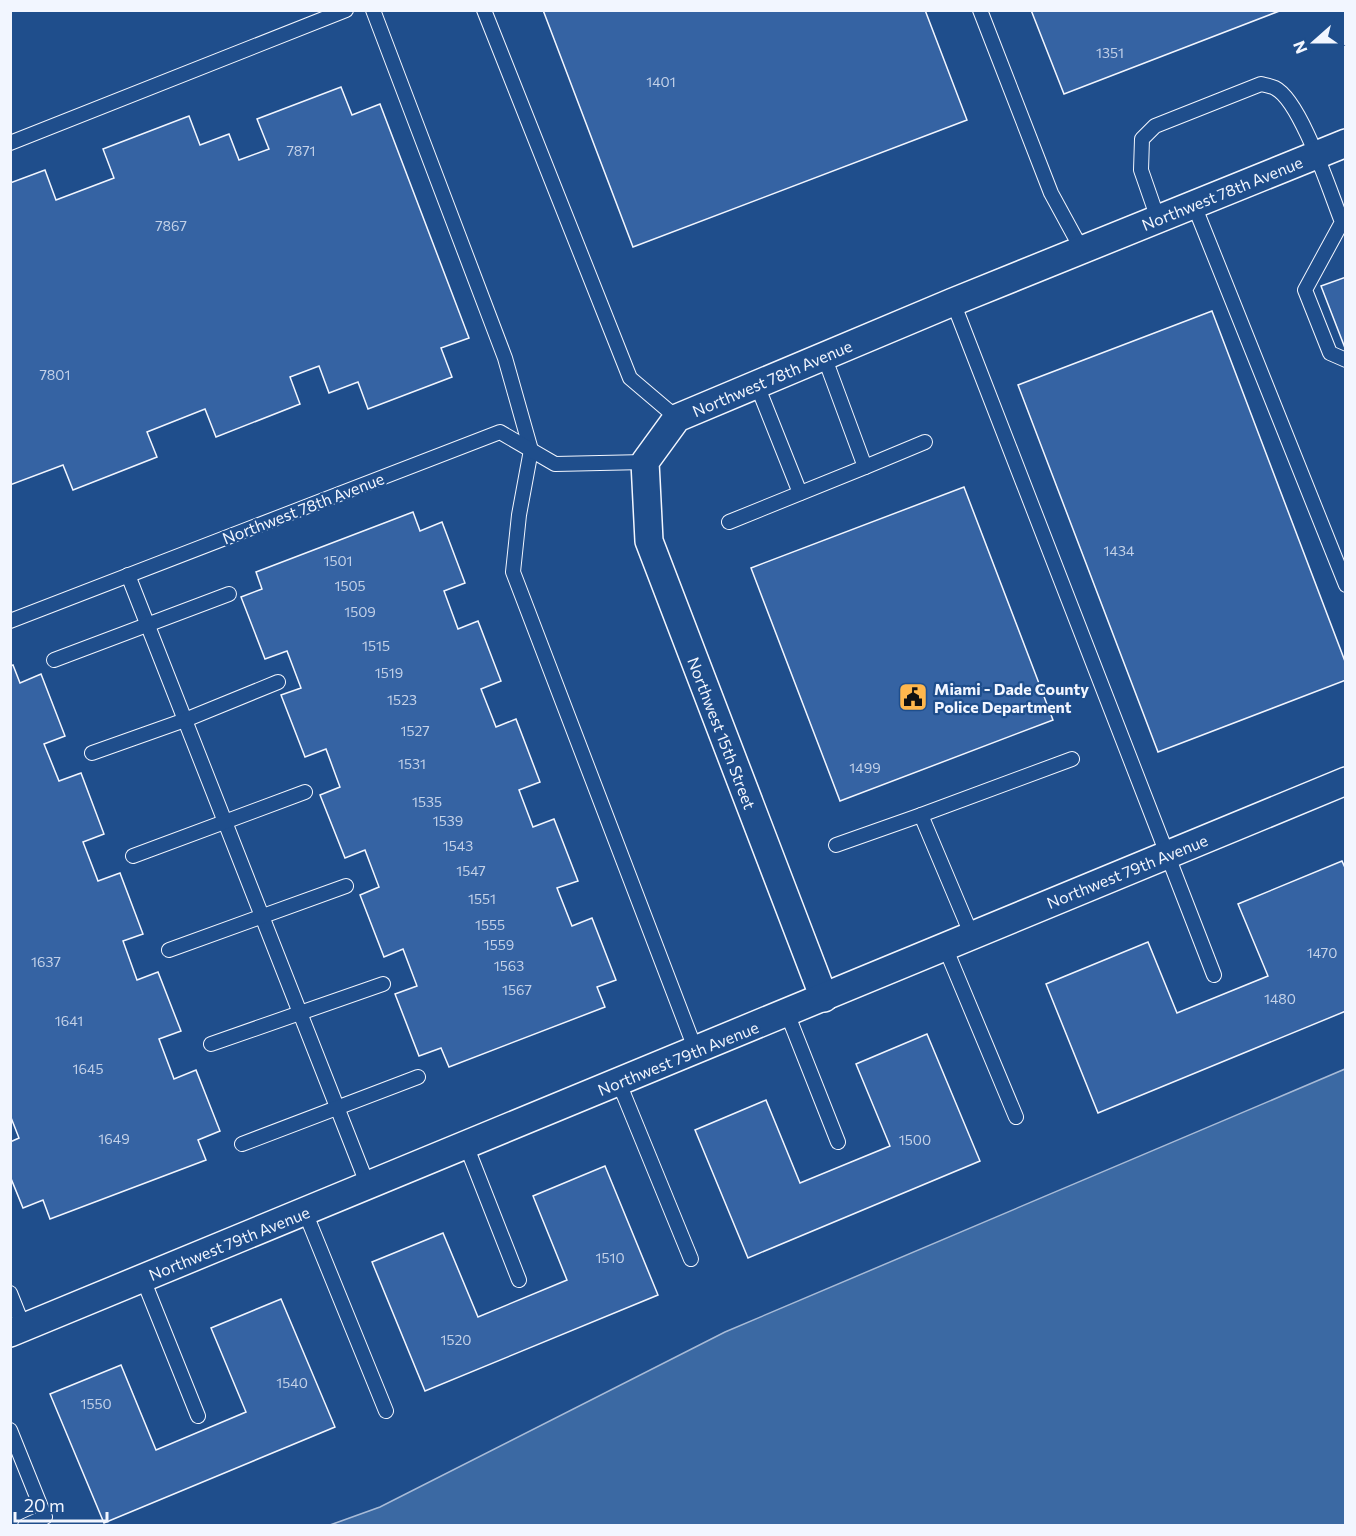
<svg xmlns="http://www.w3.org/2000/svg" width="1356" height="1536" font-family="Commissioner,sans-serif">
<rect width="100%" height="100%" fill="#1f4e8c"/>
<polygon fill="#3b69a3" stroke="#a8bbd7" stroke-width="1.5" points="1345,1069 1345,1525 330,1525 380,1507 725,1332"/>
<g fill="#3563a3" stroke="#f2f6ff" stroke-width="1.5">
<polygon points="543,10 925,10 967,120 633,247"/>
<polygon points="1031,10 1282,10 1064,94"/>
<polygon points="341,87 352,115 380,104 469,338 441,348 452,377 368,409 358,382 329,393 319,366 290,377 300,404 216,437 205,409 147,432 157,457 73,490 63,465 10,485 10,183 45,170 56,200 114,178 103,149 189,116 200,145 229,134 239,160 269,149 257,119"/>
<polygon points="1346,277 1346,348 1345,348 1321,286"/>
<polygon points="1212,311 1346,664 1346,680 1158,752 1018,385"/>
<polygon points="964,487 1053,720 840,801 751,568"/>
<polygon points="413,512 420,531 442,522 465,583 444,591 458,629 478,621 501,681 481,689 496,727 516,719 540,782 519,790 533,827 554,819 578,881 557,888 572,926 592,918 616,980 597,987 605,1007 449,1067 441,1048 419,1056 395,994 417,986 403,949 384,957 360,895 379,887 365,850 345,858 320,795 340,787 326,749 305,757 281,695 301,688 287,651 265,659 241,597 262,589 256,572"/>
<polygon points="13,665 20,683 41,674 65,736 44,744 59,781 81,773 104,834 83,842 98,881 120,873 143,934 123,941 137,980 158,972 181,1031 159,1039 174,1079 196,1070 220,1131 198,1140 206,1160 50,1219 43,1200 23,1208 10,1176 10,1142 19,1138 10,1115 10,666"/>
<polygon points="1342,861 1346,870 1346,1011 1098,1113 1046,984 1148,942 1177,1013 1268,976 1238,904"/>
<polygon points="927,1034 980,1161 748,1258 695,1130 766,1100 800,1183 890,1146 856,1064"/>
<polygon points="605,1166 658,1295 425,1391 372,1262 443,1233 478,1317 567,1280 533,1196"/>
<polygon points="281,1299 335,1427 104,1523 50,1394 121,1365 156,1450 246,1412 211,1328"/>
</g>
<g fill="none" stroke-linecap="round" stroke-linejoin="round">
<g stroke="#f2f6ff" stroke-width="16">
<g id="lane">
<polyline points="373,10 505,358 531,450 519,515 513,572 696,1051"/>
<polyline points="484,10 630,378 677,418"/>
<polyline points="980,10 1051,193 1082,250"/>
<polyline points="10,143 346,10"/>
<polyline points="1194,205 1346,585"/>
<path d="M1158,219l-17,-49 1,-31 13,-13 106,-42c4,1 10,2 14,4 26,13 55,104 67,134l-37,68 25,63 16,7"/>
<polyline points="953,302 1214,975"/>
<polyline points="757,385 800,493"/>
<polyline points="865,467 925,442"/>
<polyline points="729,522 865,467 824,356"/>
<polyline points="128,575 368,1186"/>
<polyline points="10,621 500,432 555,464 645,462"/>
<polyline points="54,660 229,594"/>
<polyline points="92,753 185,720 278,682"/>
<polyline points="921,815 1072,759"/>
<polyline points="836,845 921,815 972,936"/>
<polyline points="133,856 305,792"/>
<polyline points="945,947 1016,1117"/>
<polyline points="169,950 346,886"/>
<polyline points="787,1013 838,1142"/>
<polyline points="211,1044 383,984"/>
<polyline points="619,1083 691,1259"/>
<polyline points="242,1144 418,1077"/>
<polyline points="466,1145 519,1280"/>
<polyline points="305,1212 386,1411"/>
<polyline points="143,1279 198,1416"/>
<polyline points="10,1293 24,1328"/>
<polyline points="10,1430 45,1517 25,1526"/>
</g>
</g>
<g stroke="#f2f6ff" stroke-width="30">
<g id="street">
<polyline points="824,998 649,541 645,462 677,418 953,302 1346,143"/>
<polyline points="10,1333 1346,781"/>
</g>
</g>
<use href="#lane" stroke="#1f4e8c" stroke-width="14"/>
<use href="#street" stroke="#1f4e8c" stroke-width="27"/>
</g>
<defs>
<g id="civic-square" transform="scale(1.5)"><rect x="-9" y="-9" width="18" height="18" rx="4" fill="#ffb74d" stroke="#1f4e8c"/><path d="M-.6-6.5H3V-4.5H.6V-3L4-1V1h2V6H-6V1h2V-1L-.6-3ZM-1.2 2.5V6h2.4V2.5Z" fill="#111"/></g>
</defs>
<g fill-rule="evenodd">
<use href="#civic-square" x="913" y="697"/>
</g>
<g text-anchor="middle" dominant-baseline="central" stroke-width="4.5" stroke-linejoin="round" paint-order="stroke">
<g font-size="14" fill="#c3d1e8">
<text x="1110" y="52">1351</text>
<text x="661" y="81">1401</text>
<text x="301" y="150">7871</text>
<text x="171" y="225">7867</text>
<text x="55" y="374">7801</text>
<text x="1119" y="550">1434</text>
<text x="338" y="560">1501</text>
<text x="350" y="585">1505</text>
<text x="360" y="611">1509</text>
<text x="376" y="645">1515</text>
<text x="389" y="672">1519</text>
<text x="402" y="699">1523</text>
<text x="415" y="730">1527</text>
<text x="412" y="763">1531</text>
<text x="865" y="767">1499</text>
<text x="427" y="801">1535</text>
<text x="448" y="820">1539</text>
<text x="458" y="845">1543</text>
<text x="471" y="870">1547</text>
<text x="482" y="898">1551</text>
<text x="490" y="924">1555</text>
<text x="499" y="944">1559</text>
<text x="1322" y="952">1470</text>
<text x="46" y="961">1637</text>
<text x="509" y="965">1563</text>
<text x="517" y="989">1567</text>
<text x="1280" y="998">1480</text>
<text x="69" y="1020">1641</text>
<text x="88" y="1068">1645</text>
<text x="114" y="1138">1649</text>
<text x="915" y="1139">1500</text>
<text x="610" y="1257">1510</text>
<text x="456" y="1339">1520</text>
<text x="292" y="1382">1540</text>
<text x="96" y="1403">1550</text>
</g>
<g font-size="16" fill="#f2f6ff" stroke="#1f4e8c">
<text transform="translate(1222 193) rotate(-22)">Northwest 78th Avenue</text>
<text transform="translate(772 378) rotate(-23)">Northwest 78th Avenue</text>
<text transform="translate(303 508) rotate(-21)">Northwest 78th Avenue</text>
<text transform="translate(722 733) rotate(69)">Northwest 15th Street</text>
<text transform="translate(1127 871) rotate(-22)">Northwest 79th Avenue</text>
<text transform="translate(678 1058) rotate(-22)">Northwest 79th Avenue</text>
<text transform="translate(229 1243) rotate(-22)">Northwest 79th Avenue</text>
</g>
<g font-size="16" font-weight="bold" fill="#f2f6ff" stroke="#1f4e8c" text-anchor="start">
<text x="934" y="688">Miami - Dade County<tspan x="934" dy="18">Police Department</tspan></text>
</g>
</g>
<rect width="1356" height="1536" fill="none" stroke="#f2f6ff" stroke-width="24"/>
<g transform="translate(1314 42) rotate(249)" stroke="#1f4e8c" stroke-width="4.5" paint-order="stroke">
<path d="M0-4.5L10 22L0 15L-10 22Z" fill="#f2f6ff"/>
<text y="-9" font-size="16" font-weight="bold" text-anchor="middle" fill="#f2f6ff">N</text>
</g>
<path d="M15 1512v9h92v-9" fill="none" stroke="#f2f6ff" stroke-width="3"/>
<text x="24" y="1512" font-size="18" fill="#f2f6ff" stroke="#1f4e8c" stroke-width="4.5" paint-order="stroke">20 m</text>
</svg>
